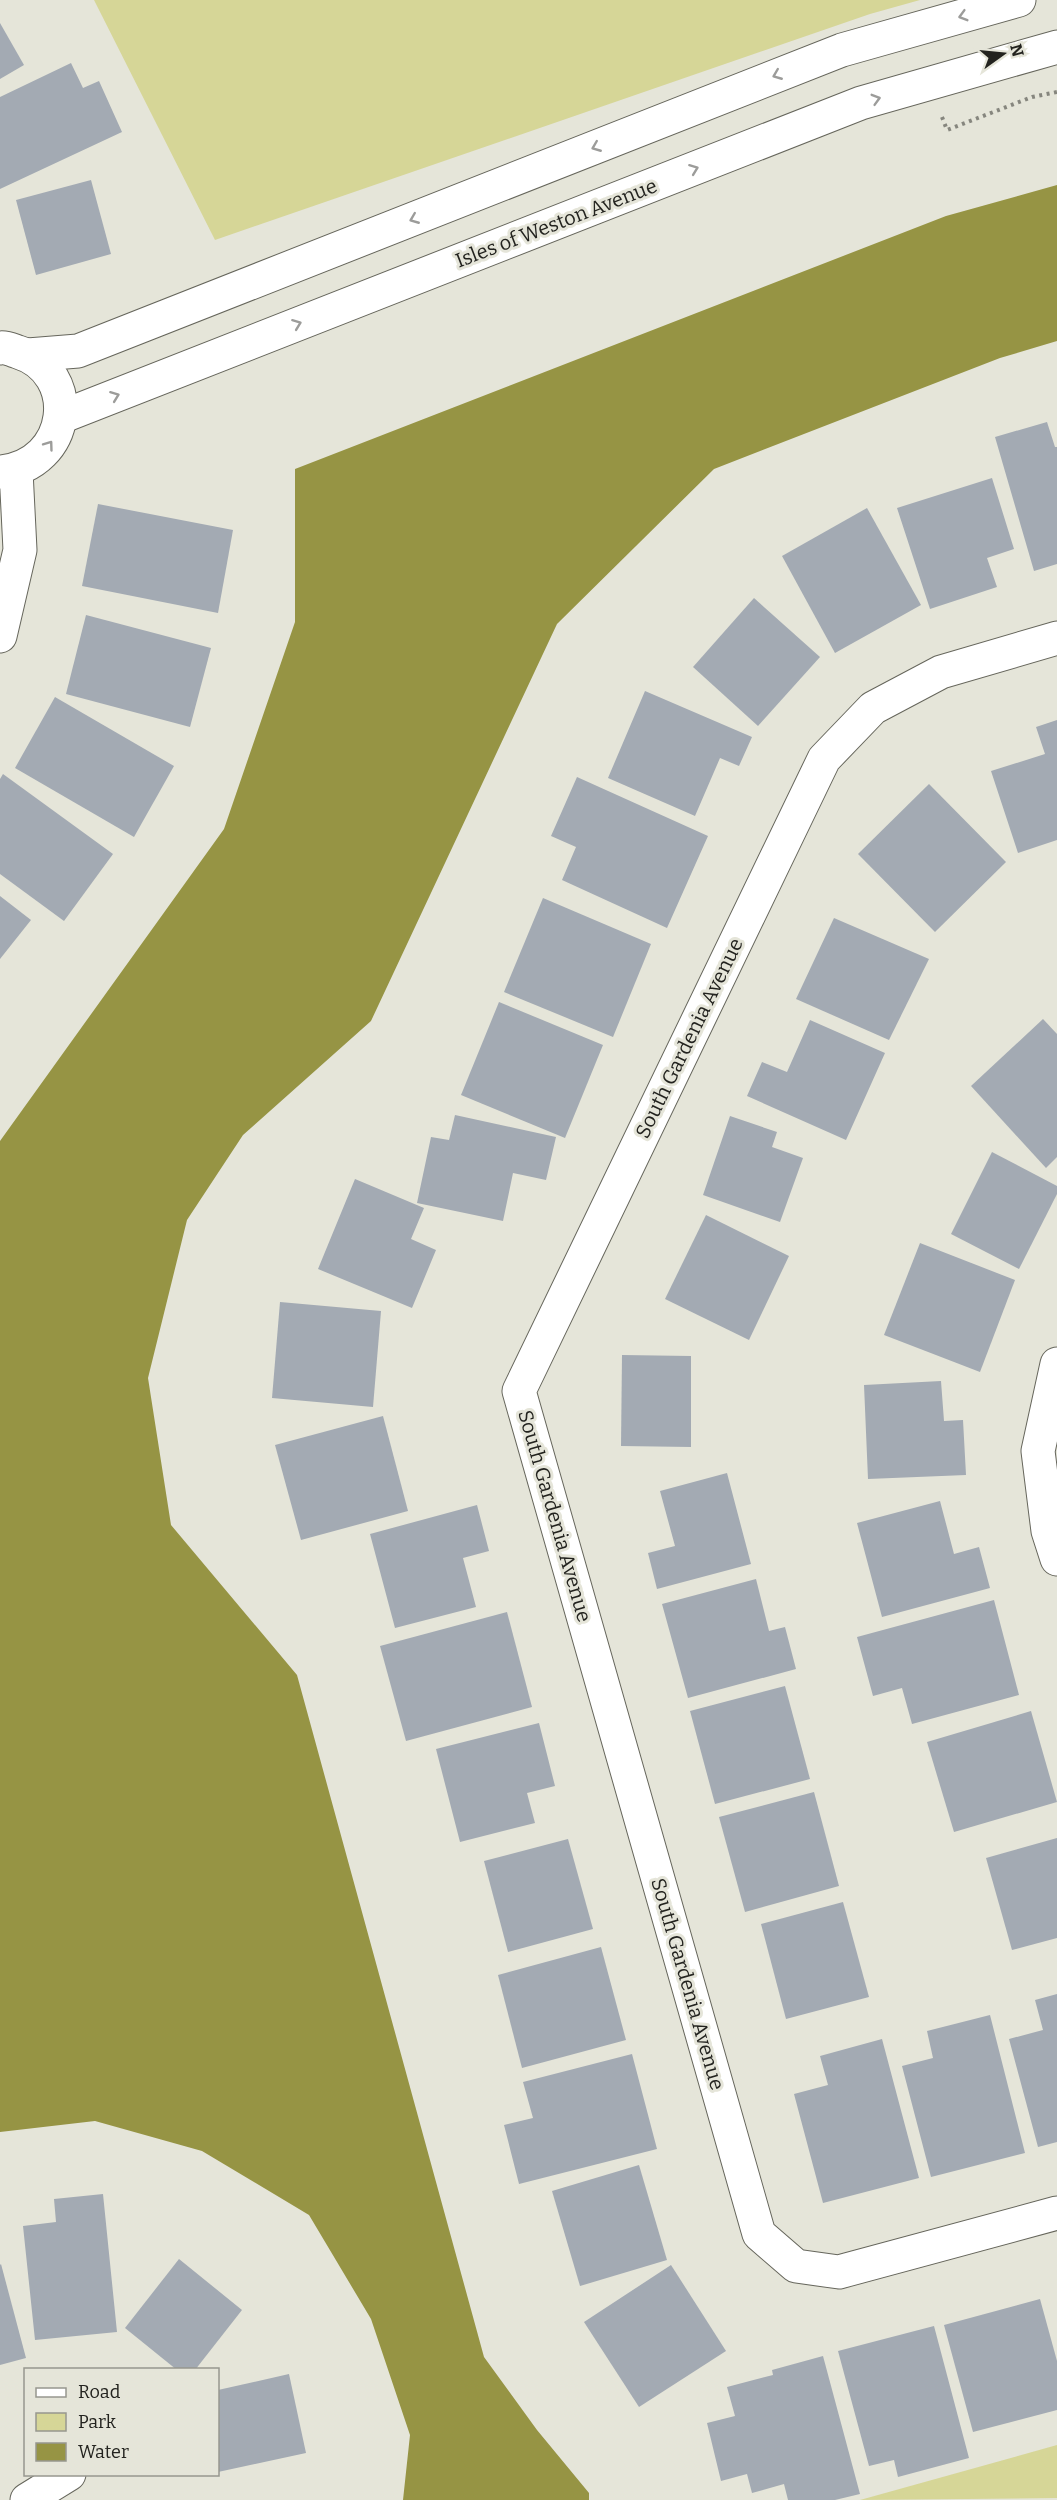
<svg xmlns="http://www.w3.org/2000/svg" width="1057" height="2500" font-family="Bitter,serif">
<rect width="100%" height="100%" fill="#e5e5d9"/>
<g fill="#d6d697">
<polygon points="94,0 920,0 870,14 215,240"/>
<polygon points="1057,2445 1057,2498 860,2500"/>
</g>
<polygon fill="#969444" points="1057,185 1057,341 1000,358 714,469 557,624 371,1021 243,1135 187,1220 148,1378 171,1525 297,1675 484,2357 537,2430 589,2493 589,2500 403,2500 410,2435 371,2319 309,2215 202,2151 95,2121 0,2132 0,1141 224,829 295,622 295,469 946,216"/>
<g fill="#a3aab3">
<polygon points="0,23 24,65 0,79"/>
<polygon points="71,63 83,88 99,81 122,132 0,189 0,97"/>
<polygon points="91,180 111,254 36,275 16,200"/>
<polygon points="1047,422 1055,447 1057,447 1057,564 1034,571 995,437"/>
<polygon points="992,478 1014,549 987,558 997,587 930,609 897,508"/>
<polygon points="98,504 233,530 218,613 82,586"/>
<polygon points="867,508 921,605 835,653 782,556"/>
<polygon points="754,598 820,657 758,726 693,667"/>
<polygon points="86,615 211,648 190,727 66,694"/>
<polygon points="645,691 752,737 739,766 720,758 695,816 608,778"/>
<polygon points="55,697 174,766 134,837 15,768"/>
<polygon points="1057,720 1057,840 1018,853 991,771 1045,754 1036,727"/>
<polygon points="3,774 113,854 64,921 0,874 0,779"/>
<polygon points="577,777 708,836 667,928 562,880 576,847 551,836"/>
<polygon points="929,784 1006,862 935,932 858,854"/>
<polygon points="0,896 31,920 0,959"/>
<polygon points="543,898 651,944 613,1037 504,992"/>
<polygon points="834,918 929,959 889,1040 796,999"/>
<polygon points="499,1002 603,1045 565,1138 461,1095"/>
<polygon points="1043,1019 1057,1034 1057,1157 1046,1168 971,1086"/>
<polygon points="810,1020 885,1053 846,1140 747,1096 762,1062 787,1072"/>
<polygon points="455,1115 556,1137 546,1180 513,1173 503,1221 417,1203 431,1137 449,1140"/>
<polygon points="730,1116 777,1132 772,1147 803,1158 780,1222 703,1195"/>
<polygon points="992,1152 1057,1186 1057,1194 1019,1269 951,1234"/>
<polygon points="355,1179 424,1208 411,1239 436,1250 412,1308 318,1269"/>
<polygon points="706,1215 789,1256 749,1340 665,1299"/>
<polygon points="920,1243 1015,1280 980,1372 884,1335"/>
<polygon points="280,1302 381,1311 373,1407 272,1398"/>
<polygon points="622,1355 691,1356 691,1447 621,1446"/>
<polygon points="941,1381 944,1421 963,1420 966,1475 868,1479 864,1385"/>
<polygon points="383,1416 408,1511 301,1540 275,1445"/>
<polygon points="727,1473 751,1564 657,1589 648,1553 675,1546 660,1491"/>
<polygon points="940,1501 954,1554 979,1547 990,1588 882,1617 857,1523"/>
<polygon points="477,1505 489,1551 463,1558 476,1607 395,1628 370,1534"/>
<polygon points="756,1579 769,1631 785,1627 796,1669 688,1698 662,1604"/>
<polygon points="994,1600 1019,1695 912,1724 902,1688 873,1696 857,1637"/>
<polygon points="507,1612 532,1707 406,1741 380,1646"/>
<polygon points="785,1686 810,1779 715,1804 690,1711"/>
<polygon points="1031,1711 1057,1802 954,1832 927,1742"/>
<polygon points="539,1723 555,1786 527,1793 535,1823 460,1842 436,1749"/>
<polygon points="814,1792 839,1886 745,1912 719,1817"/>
<polygon points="1057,1838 1057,1938 1012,1950 986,1858"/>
<polygon points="568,1839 593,1929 508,1952 484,1861"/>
<polygon points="843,1902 869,1997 786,2019 761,1924"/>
<polygon points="601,1947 626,2040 522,2068 498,1975"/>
<polygon points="1057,1994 1057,2142 1038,2147 1009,2039 1043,2030 1035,2000"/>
<polygon points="990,2015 1025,2153 931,2177 902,2066 933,2058 927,2031"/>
<polygon points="882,2039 919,2178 823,2203 794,2094 828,2085 820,2056"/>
<polygon points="632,2054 657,2149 519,2184 504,2125 533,2118 523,2082"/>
<polygon points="639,2165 667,2260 580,2286 552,2191"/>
<polygon points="103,2194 117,2332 35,2340 23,2226 56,2222 54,2199"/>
<polygon points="179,2259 242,2310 195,2370 177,2370 125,2328"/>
<polygon points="1,2264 26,2358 0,2365 0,2265"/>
<polygon points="671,2265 726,2351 639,2407 584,2322"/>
<polygon points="1040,2299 1057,2361 1057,2410 973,2432 944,2325"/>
<polygon points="934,2326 969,2458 898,2477 894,2460 869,2466 838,2351"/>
<polygon points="823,2356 860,2494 835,2500 788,2500 784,2484 752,2493 747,2474 721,2481 707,2423 735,2416 727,2387 773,2375 772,2370"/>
<polygon points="289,2374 306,2453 218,2472 218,2390"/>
</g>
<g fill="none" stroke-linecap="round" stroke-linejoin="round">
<g stroke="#66665c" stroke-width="35">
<g id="street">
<path d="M0,348c6,-1 12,2 18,4 64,20 54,113 -18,120"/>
<polyline points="28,355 78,351 842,50 1019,0"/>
<polyline points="61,417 861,103 1057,47"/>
<polyline points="0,636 20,550 16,471"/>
<polyline points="1057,638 941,672 873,708 824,759 519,1391 759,2234 796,2266 839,2272 1057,2213"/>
<polyline points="1057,1364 1038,1451 1048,1531 1057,1559"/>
<polyline points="27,2500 69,2474"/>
</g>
</g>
<polyline stroke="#86867e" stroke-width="4" stroke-dasharray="3 4.5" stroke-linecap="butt" points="942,117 947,130 1032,97 1057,92"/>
<use href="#street" stroke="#fff" stroke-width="33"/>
</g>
<defs><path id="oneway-chevron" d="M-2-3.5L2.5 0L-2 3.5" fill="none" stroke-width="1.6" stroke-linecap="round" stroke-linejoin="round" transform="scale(1.5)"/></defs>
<g stroke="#9c9c9a">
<use href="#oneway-chevron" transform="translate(963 16) rotate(164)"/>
<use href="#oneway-chevron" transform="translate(777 75) rotate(158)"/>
<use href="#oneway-chevron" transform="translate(876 99) rotate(-16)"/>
<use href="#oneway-chevron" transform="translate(596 147) rotate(158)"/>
<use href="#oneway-chevron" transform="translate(694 169) rotate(-21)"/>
<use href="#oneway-chevron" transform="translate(414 219) rotate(158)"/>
<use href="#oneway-chevron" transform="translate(297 324) rotate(-21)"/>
<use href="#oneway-chevron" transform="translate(115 396) rotate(-21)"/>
<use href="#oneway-chevron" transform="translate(49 445) rotate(-54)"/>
</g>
<g text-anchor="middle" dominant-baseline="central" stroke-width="6" stroke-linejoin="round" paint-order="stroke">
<g font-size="20" fill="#23231f" stroke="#e5e5d9">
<text transform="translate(556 223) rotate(-21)">Isles of Weston Avenue</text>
<text transform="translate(689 1038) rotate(-64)">South Gardenia Avenue</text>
<text transform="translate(555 1516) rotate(74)">South Gardenia Avenue</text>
<text transform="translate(688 1984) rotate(74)">South Gardenia Avenue</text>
</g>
</g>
<rect x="24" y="2368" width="195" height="108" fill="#e5e5d9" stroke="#97978f" stroke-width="1.5"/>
<rect x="36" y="2388" width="30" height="9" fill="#ffffff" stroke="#97978f" stroke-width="1.5"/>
<text x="78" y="2398" font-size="18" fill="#23231f">Road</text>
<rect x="36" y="2413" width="30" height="18" fill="#d6d697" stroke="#97978f" stroke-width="1.5"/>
<text x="78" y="2428" font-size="18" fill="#23231f">Park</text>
<rect x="36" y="2443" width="30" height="18" fill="#969444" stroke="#97978f" stroke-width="1.5"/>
<text x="78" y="2458" font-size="18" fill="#23231f">Water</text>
<g transform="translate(1003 54) rotate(75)" stroke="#e5e5d9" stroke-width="4.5" paint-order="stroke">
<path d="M0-4.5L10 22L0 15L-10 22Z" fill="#23231f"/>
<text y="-9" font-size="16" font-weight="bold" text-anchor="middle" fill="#23231f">N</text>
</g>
</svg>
